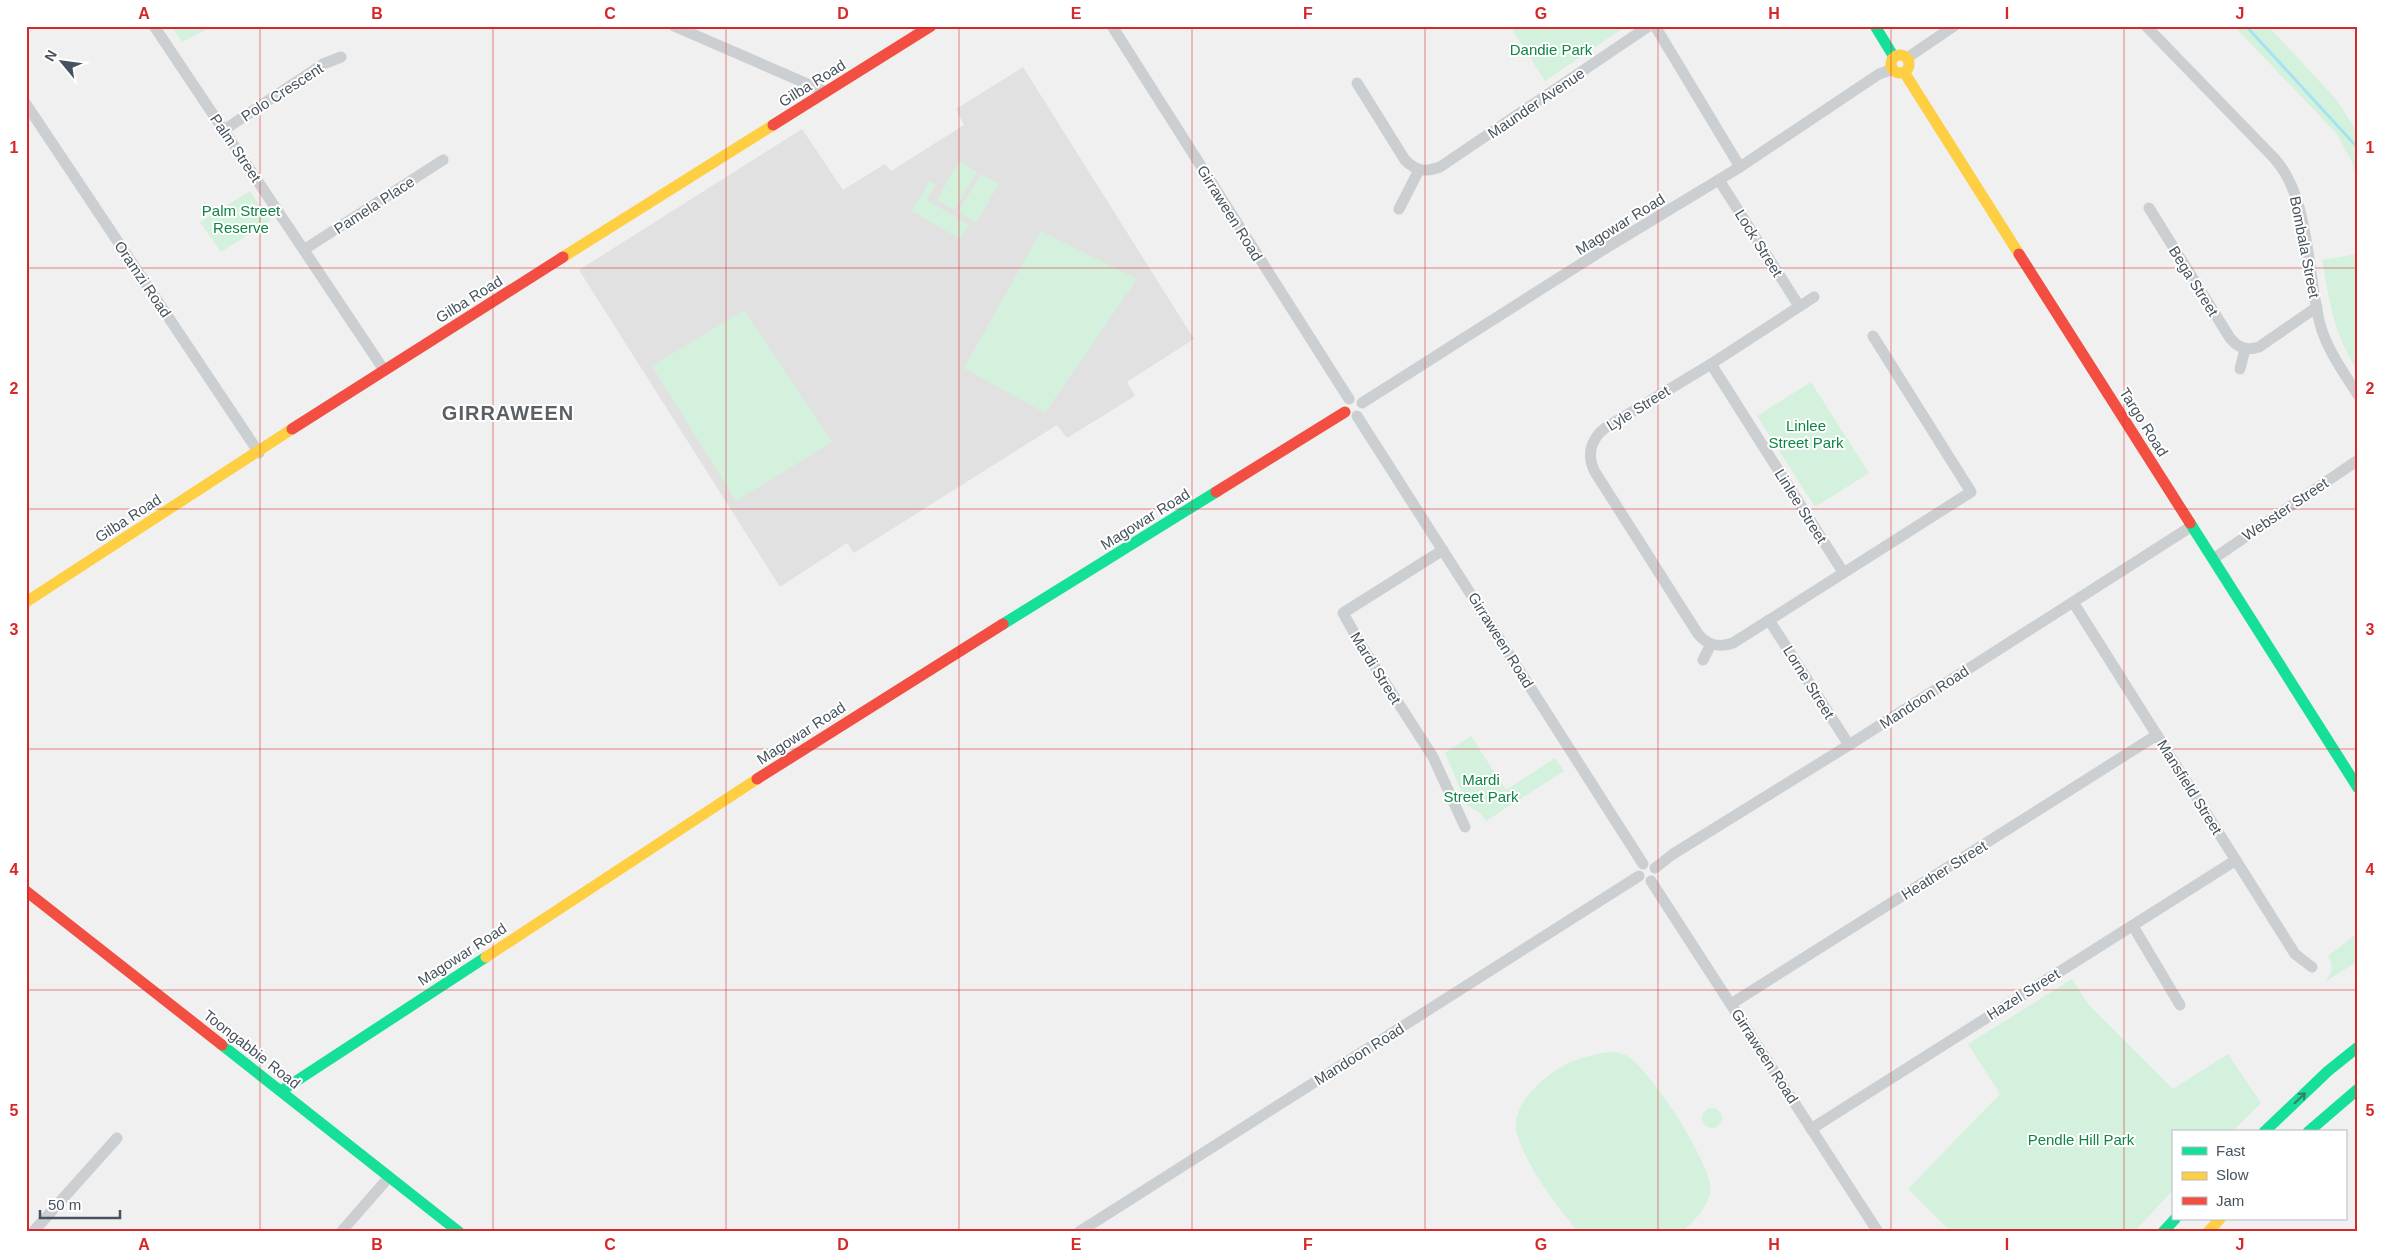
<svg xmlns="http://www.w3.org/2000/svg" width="2384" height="1258" font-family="Helvetica,sans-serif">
<rect width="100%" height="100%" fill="#f1f0f0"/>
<polygon fill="#e2e1e2" points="1023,67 1194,339 1127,382 1135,396 1067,438 1057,425 854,553 847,543 780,587 579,270 802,129 843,190 885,164 891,171 964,125 956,109"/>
<g fill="#d3f1dd">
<polygon points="171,26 213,26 182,42"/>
<polygon points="1510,26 1626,26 1545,81"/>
<polygon points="2234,26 2268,26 2336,99 2358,133 2358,184 2352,162 2336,133"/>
<polygon points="959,161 977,172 954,210 937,200"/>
<polygon points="981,174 999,184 976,223 958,212"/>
<polygon points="929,181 936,184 927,200 969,225 960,239 912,211"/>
<polygon points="250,191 270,221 221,252 200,222"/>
<polygon points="1041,231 1137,279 1045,413 964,368"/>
<path d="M2358,254v117c-25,-37 -28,-68 -36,-111z"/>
<polygon points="744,310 832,442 736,501 652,366"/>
<polygon points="1811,382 1869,473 1815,507 1757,416"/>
<polygon points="1471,736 1506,790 1555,758 1564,771 1486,821 1480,813 1467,805 1445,753"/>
<path d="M2358,933v28l-33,21c7,-8 9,-17 3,-26z"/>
<polygon points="2072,979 2089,1005 2173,1089 2228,1054 2261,1103 2232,1132 2173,1132 2173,1190 2134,1232 1951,1232 1908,1189 2000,1094 1968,1044"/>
<path d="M1611,1052c5,0 10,1 15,3 24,14 80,101 84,129 3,19 -15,36 -28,48h-104c-21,-26 -52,-66 -61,-98 -8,-27 25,-57 46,-68 15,-8 31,-12 48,-14z"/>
<circle cx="1712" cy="1118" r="10"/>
</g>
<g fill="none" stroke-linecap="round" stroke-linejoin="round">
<polyline stroke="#a5e3f1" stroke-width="3" points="2246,26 2357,147 2358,151"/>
<g stroke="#cccfd1" stroke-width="11">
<polyline points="154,26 384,370"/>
<polyline points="674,26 826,92"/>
<polyline points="1112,26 1349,399"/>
<polyline points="1655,26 1740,167"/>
<path d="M2146,26l128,132c36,39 33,115 46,166 7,26 24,49 38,71"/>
<polyline points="1907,58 1954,26"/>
<path d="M1357,83l48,77c12,12 21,12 35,7l209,-141"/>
<polyline points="26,104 259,453"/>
<polyline points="224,130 323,64 341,57"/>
<polyline points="1719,180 1799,306"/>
<path d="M2149,208l81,130c8,10 17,13 29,9l58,-40"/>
<polyline points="1399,209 1419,170"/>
<polyline points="305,249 443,160"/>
<path d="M1814,297l-103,67 -106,64c-14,11 -19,27 -10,44l103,162c9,11 22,14 35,9l238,-151 -98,-156"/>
<polyline points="1711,364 1843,572"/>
<polyline points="2240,369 2245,349"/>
<polyline points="1362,403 1606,248 1740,167 1879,74 1893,69"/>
<polyline points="1357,416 1643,864"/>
<polyline points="1443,550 1343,613 1361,645 1433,757 1465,827"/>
<polyline points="2213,559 2358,460"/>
<polyline points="2073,602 2295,954 2312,967"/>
<polyline points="1769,620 1849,745"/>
<polyline points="1703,660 1711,644"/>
<polyline points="1655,868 1673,854 1849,745 2192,526"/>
<polyline points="1651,881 1878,1232"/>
<polyline points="2133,926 2180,1005"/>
<polyline points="1731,1004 2157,735"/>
<polyline points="1811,1129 2236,860"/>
<polyline points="33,1232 117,1138"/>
<polyline points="341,1232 389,1177"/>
<polyline points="1079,1232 1639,876"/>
</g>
<g stroke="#16e098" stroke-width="11">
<polyline points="1875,26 1894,57"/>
<polyline points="2190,523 2358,788"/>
<polyline points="1003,624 1216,492"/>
<polyline points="222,1045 459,1232"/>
<polyline points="281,1091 486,957"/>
<polyline points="2264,1132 2328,1071 2358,1047"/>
<polyline points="2308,1132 2358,1089"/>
<polyline points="2163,1232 2175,1219"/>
</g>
<g stroke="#ffcf43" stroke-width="11">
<circle cx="1900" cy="64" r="9"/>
<polyline points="1904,72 2019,254"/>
<polyline points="563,257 773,125"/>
<polyline points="26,602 292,429"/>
<polyline points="486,957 757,779"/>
<polyline points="2208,1232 2220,1219"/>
</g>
<g stroke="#f24e42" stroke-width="11">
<polyline points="773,125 931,26"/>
<polyline points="2019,254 2190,523"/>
<polyline points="292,429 563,257"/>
<polyline points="1216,492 1345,412"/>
<polyline points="757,779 1003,624"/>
<polyline points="26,891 222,1045"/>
</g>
</g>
<defs><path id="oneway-shaft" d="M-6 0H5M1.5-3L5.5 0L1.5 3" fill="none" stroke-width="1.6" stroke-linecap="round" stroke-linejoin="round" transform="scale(1.25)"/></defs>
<use stroke="#387d6f" href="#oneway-shaft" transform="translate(2300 1098) rotate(-44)"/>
<path fill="none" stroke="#d62828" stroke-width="1" stroke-opacity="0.55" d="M260,26v1206M493,26v1206M726,26v1206M959,26v1206M1192,26v1206M1425,26v1206M1658,26v1206M1891,26v1206M2124,26v1206M26,268h2332M26,509h2332M26,749h2332M26,990h2332"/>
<g text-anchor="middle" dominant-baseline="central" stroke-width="4" stroke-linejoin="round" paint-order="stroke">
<g font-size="15" fill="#118547" stroke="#fff">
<text x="1551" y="49">Dandie Park</text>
<text x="241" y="210">Palm Street<tspan x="241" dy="17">Reserve</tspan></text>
<text x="1806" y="425">Linlee<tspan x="1806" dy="17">Street Park</tspan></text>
<text x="1481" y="779">Mardi<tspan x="1481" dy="17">Street Park</tspan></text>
<text x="2081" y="1139">Pendle Hill Park</text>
</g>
<g font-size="15" fill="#46535e" stroke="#fff">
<text transform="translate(812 83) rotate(-32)">Gilba Road</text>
<text transform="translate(282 92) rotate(-33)">Polo Crescent</text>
<text transform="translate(1536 103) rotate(-34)">Maunder Avenue</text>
<text transform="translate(236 148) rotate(56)">Palm Street</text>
<text transform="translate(374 205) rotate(-33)">Pamela Place</text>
<text transform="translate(1230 213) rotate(58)">Girraween Road</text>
<text transform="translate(1620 224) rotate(-32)">Magowar Road</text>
<text transform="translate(1759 243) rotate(58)">Lock Street</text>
<text transform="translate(2305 247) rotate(79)">Bombala Street</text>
<text transform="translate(143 279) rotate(56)">Oramzi Road</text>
<text transform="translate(2194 281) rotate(58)">Bega Street</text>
<text transform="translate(469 299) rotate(-32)">Gilba Road</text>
<text transform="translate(1638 408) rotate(-32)">Lyle Street</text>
<text transform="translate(2144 422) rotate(58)">Targo Road</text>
<text transform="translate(1801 506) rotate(58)">Linlee Street</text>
<text transform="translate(2285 509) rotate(-34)">Webster Street</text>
<text transform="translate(128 518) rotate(-33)">Gilba Road</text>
<text transform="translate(1145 519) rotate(-32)">Magowar Road</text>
<text transform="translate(1501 640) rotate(58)">Girraween Road</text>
<text transform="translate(1376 668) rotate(58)">Mardi Street</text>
<text transform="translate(1809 682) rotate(58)">Lorne Street</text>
<text transform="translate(1924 697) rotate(-33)">Mandoon Road</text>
<text transform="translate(801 733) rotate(-33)">Magowar Road</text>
<text transform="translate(2190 787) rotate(58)">Mansfield Street</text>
<text transform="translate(1944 870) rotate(-32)">Heather Street</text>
<text transform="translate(462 954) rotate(-33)">Magowar Road</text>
<text transform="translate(2023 994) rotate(-32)">Hazel Street</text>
<text transform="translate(252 1049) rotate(38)">Toongabbie Road</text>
<text transform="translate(1359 1054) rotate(-32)">Mandoon Road</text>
<text transform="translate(1765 1056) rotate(57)">Girraween Road</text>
</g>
<g font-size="20" font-weight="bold" letter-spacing="1" fill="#5b6065" stroke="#fff">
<text x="508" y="413">GIRRAWEEN</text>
</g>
</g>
<rect width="2384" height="1258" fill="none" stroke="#ffffff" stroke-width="55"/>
<rect x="2172" y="1130" width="175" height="90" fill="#ffffff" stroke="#b5babf"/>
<rect x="2182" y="1147" width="25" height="8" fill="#16e098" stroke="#b5babf"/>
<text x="2216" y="1156" font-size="15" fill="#46535e">Fast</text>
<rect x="2182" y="1172" width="25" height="8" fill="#ffcf43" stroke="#b5babf"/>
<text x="2216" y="1180" font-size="15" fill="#46535e">Slow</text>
<rect x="2182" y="1197" width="25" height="8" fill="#f24e42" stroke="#b5babf"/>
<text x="2216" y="1206" font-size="15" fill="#46535e">Jam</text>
<g transform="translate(62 62) rotate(299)" stroke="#ffffff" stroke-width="4" paint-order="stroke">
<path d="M0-4L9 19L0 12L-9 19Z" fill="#46535e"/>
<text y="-8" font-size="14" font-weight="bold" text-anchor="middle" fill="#46535e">N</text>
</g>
<path d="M40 1210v8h80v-8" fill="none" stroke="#46535e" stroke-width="2.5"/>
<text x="48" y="1210" font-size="15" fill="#46535e" stroke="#ffffff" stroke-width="4" paint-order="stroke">50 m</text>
<rect x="28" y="28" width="2328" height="1202" fill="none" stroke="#d62828" stroke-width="2"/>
<g font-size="16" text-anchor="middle" font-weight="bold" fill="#d62828">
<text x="144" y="19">A</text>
<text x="377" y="19">B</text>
<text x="610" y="19">C</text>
<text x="843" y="19">D</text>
<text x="1076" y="19">E</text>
<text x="1308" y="19">F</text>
<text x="1541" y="19">G</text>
<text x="1774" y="19">H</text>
<text x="2007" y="19">I</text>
<text x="2240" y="19">J</text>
<text x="14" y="153">1</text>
<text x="2370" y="153">1</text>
<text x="14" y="394">2</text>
<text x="2370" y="394">2</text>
<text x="14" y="635">3</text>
<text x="2370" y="635">3</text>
<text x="14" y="875">4</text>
<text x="2370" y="875">4</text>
<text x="14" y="1116">5</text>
<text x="2370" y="1116">5</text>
<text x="144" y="1250">A</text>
<text x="377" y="1250">B</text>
<text x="610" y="1250">C</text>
<text x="843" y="1250">D</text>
<text x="1076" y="1250">E</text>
<text x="1308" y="1250">F</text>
<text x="1541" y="1250">G</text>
<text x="1774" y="1250">H</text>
<text x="2007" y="1250">I</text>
<text x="2240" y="1250">J</text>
</g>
</svg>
